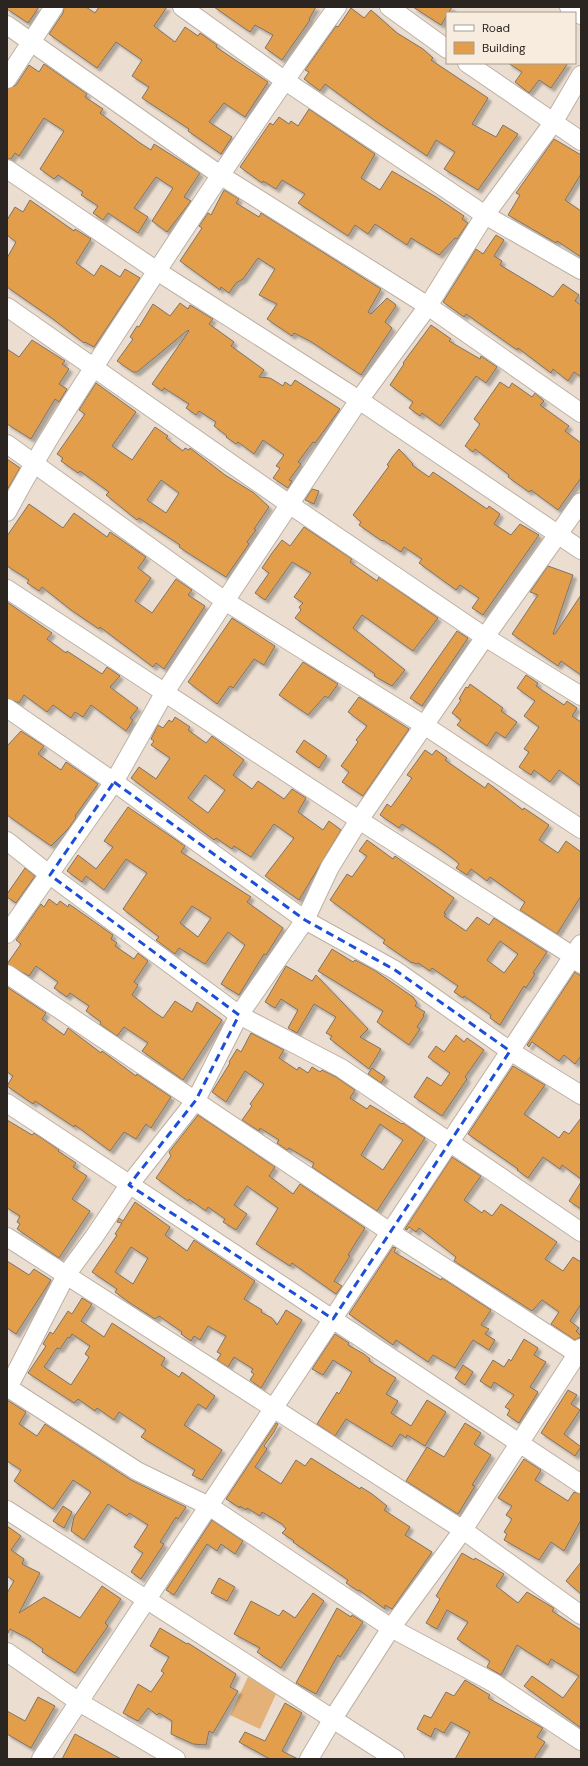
<svg xmlns="http://www.w3.org/2000/svg" width="588" height="1766" font-family="'DM Sans',sans-serif">
<defs>
<filter id="shadow"><feDropShadow dx="3.5" dy="3.5" stdDeviation="1" flood-color="#0004"/></filter>
</defs>
<rect width="100%" height="100%" fill="#ebded1"/>
<polygon fill="#e4b178" points="248,1677 277,1692 260,1729 230,1715"/>
<g fill="#e39e4c" stroke="#7e7367" fill-rule="evenodd" filter="url(#shadow)">
<polygon points="7,7 39,7 28,23 7,9"/>
<polygon points="64,7 86,7 95,13 99,7 167,7 154,26 175,42 185,27 198,36 200,33 217,45 216,47 268,82 245,117 224,103 209,122 232,137 221,154 188,131 189,129 142,98 149,87 132,76 142,60 116,42 97,68 49,34 63,13"/>
<polygon points="214,7 316,7 309,19 310,20 282,60 265,48 273,35 255,25 250,32"/>
<polygon points="413,7 452,7 441,25"/>
<polygon points="351,8 364,18 371,10 397,33 423,49 433,58 431,60 488,98 472,124 496,137 503,125 518,134 478,190 444,169 455,152 436,140 427,156 374,120 325,84 320,91 304,79 309,72 305,70 336,26 338,27"/>
<polygon points="508,63 568,63 551,88 539,80 529,93 515,82 522,72"/>
<polygon points="44,64 87,94 85,97 103,109 100,113 140,143 151,150 154,144 200,173 184,197 191,201 167,232 152,221 173,188 156,177 134,208 148,217 138,233 108,213 103,220 93,213 98,206 81,195 83,192 58,175 54,179 40,169 64,131 44,118 19,156 15,153 11,159 7,159 7,89 16,85 29,65 39,72"/>
<polygon points="309,109 375,154 361,178 380,190 392,171 436,197 464,216 462,219 468,223 457,239 455,238 439,255 411,238 407,245 375,224 368,234 355,225 348,236 298,203 305,194 282,180 276,189 263,181 262,183 240,167 270,123 273,125 279,117 289,124 291,121 298,126"/>
<polygon points="554,139 581,155 581,174 565,200 581,211 581,257 557,241 556,243 508,215 520,195 516,193"/>
<polygon points="224,190 239,199 236,203 259,217 261,213 381,289 368,312 371,314 387,298 395,304 396,306 385,322 392,328 361,375 310,341 294,333 292,336 267,319 277,304 259,295 275,269 258,258 243,279 236,283 229,293 221,287 220,290 180,261 202,228 199,226 208,213 211,215"/>
<polygon points="30,200 74,231 75,229 91,239 76,263 94,276 101,265 120,277 125,269 140,278 94,347 85,342 84,343 53,319 7,287 7,258 16,242 7,235 7,220 15,207 23,212"/>
<polygon points="496,235 504,240 494,256 502,261 500,265 553,297 563,284 579,295 575,301 581,305 581,377 574,372 568,381 553,369 551,373 518,348 517,350 466,314 464,317 443,302 476,249 483,254"/>
<polygon points="180,303 188,309 190,305 213,319 209,324 234,342 231,346 264,370 259,377 270,378 283,386 285,382 291,386 295,380 340,409 315,443 313,442 298,462 301,464 289,480 292,481 288,488 273,478 280,468 276,466 284,455 263,440 254,454 238,442 236,444 226,437 227,436 214,426 216,422 199,411 196,415 186,408 189,404 164,388 162,391 152,384 189,331 188,330 137,372 133,372 117,361 133,339 130,337 137,326 139,327 153,304 170,316"/>
<polygon points="431,325 451,339 449,341 480,359 481,356 497,367 486,383 476,376 440,426 422,413 420,416 409,408 413,402 390,385 404,364 403,363"/>
<polygon points="32,340 65,361 62,364 69,369 59,384 67,389 59,402 55,399 31,439 7,424 7,349 19,357"/>
<polygon points="500,382 509,388 512,383 532,397 535,393 544,401 540,405 569,426 565,431 581,443 581,478 558,510 531,490 529,492 508,477 509,475 475,449 473,452 465,446 480,424 474,419"/>
<path d="M96,383l40,29 -24,34 20,14 23,-33 13,9 -2,2 17,13 2,-3 4,2 1,-2 35,27 29,18 15,14 -15,22 2,1 -9,12 2,2 -23,33 -38,-24 -9,-6 1,-2 -41,-27 -2,2 -31,-25 3,-3 -29,-21 -2,2 -17,-12 2,-3 -6,-4 28,-40 -6,-4zM161,480l18,13 -13,20 -19,-13z"/>
<polygon points="399,449 413,464 412,465 429,477 433,472 487,509 489,506 500,514 494,524 511,535 520,524 539,535 483,615 472,608 479,598 460,585 456,590 419,563 422,559 404,547 401,552 383,540 382,541 359,525 361,522 353,515 389,466 387,465 393,456"/>
<polygon points="7,459 20,468 7,490"/>
<polygon points="312,489 319,491 314,504 305,500"/>
<polygon points="29,504 63,528 74,513 107,537 110,532 146,557 138,568 151,578 135,601 152,613 176,579 192,590 188,595 205,606 164,669 156,663 153,667 100,627 99,629 71,610 42,587 39,591 27,583 29,580 7,566 7,536"/>
<polygon points="304,527 352,559 350,562 377,581 379,577 438,618 413,651 362,615 353,628 405,670 392,686 374,676 375,674 295,618 301,610 299,607 303,603 294,597 311,573 292,562 265,600 255,593 269,573 262,568 272,553 282,540 290,546"/>
<polygon points="548,566 573,575 553,634 555,634 581,595 581,675 561,661 558,666 512,634 538,595 530,592"/>
<polygon points="7,602 52,633 47,639 66,653 67,651 102,674 107,667 120,676 110,687 138,708 130,718 133,720 126,731 91,705 83,717 75,712 71,718 53,705 47,712 24,695 19,703 7,698"/>
<polygon points="232,618 275,646 264,665 254,659 233,688 230,686 217,704 188,682"/>
<polygon points="457,631 468,638 422,706 410,698"/>
<polygon points="303,662 338,684 328,698 325,696 308,715 279,695"/>
<polygon points="526,675 538,683 536,686 564,705 567,701 577,708 572,716 581,722 581,786 559,770 550,782 534,770 531,775 519,767 529,752 524,749 539,727 524,716 535,701 517,688"/>
<polygon points="470,684 503,708 501,711 517,722 505,738 496,732 487,746 457,725 461,720 452,713 461,700 459,699 466,687 468,688"/>
<polygon points="359,697 409,729 363,796 342,782 349,772 341,766 358,742 356,740 367,726 348,712"/>
<path d="M175,717l15,10 -2,3 18,13 6,-7 32,24 -11,15 19,14 6,-8 26,18 8,-10 14,9 -8,14 25,18 6,-9 12,9 -42,70 -34,-24 29,-38 -20,-14 -23,33 -17,-11 -2,3 -16,-11 -2,2 -83,-62 8,-11 17,12 14,-21 -19,-13 3,-4 -3,-2 7,-14 5,3 6,-8 3,2zM205,775l20,15 -17,23 -20,-15z"/>
<polygon points="21,731 44,746 38,754 61,770 66,762 98,784 75,816 76,818 68,829 51,846 7,815 7,746"/>
<polygon points="304,740 327,756 319,768 296,752"/>
<polygon points="425,750 432,755 436,750 447,758 445,760 485,788 488,783 523,810 524,808 549,825 539,840 558,853 566,841 581,852 581,896 557,934 520,910 525,902 490,877 487,881 471,869 467,875 456,868 459,864 455,860 437,847 402,824 399,828 380,815 387,804 391,807 412,778 407,775"/>
<path d="M128,807l57,39 -4,6 70,45 -4,5 36,26 -17,27 -2,-1 -25,41 -18,-11 24,-39 -17,-13 -23,32 -26,-16 -4,6 -19,-14 3,-3 -36,-28 24,-36 -21,-14 -22,31 -18,-14 -4,6 -15,-11 11,-16 18,14 17,-22 -9,-6zM192,906l19,12 -13,19 -18,-14z"/>
<path d="M367,840l26,19 2,-3 59,42 -10,15 2,1 -2,2 22,15 11,-14 12,8 5,-7 53,34 -14,21 2,1 -9,14 -2,-2 -24,39 -10,-7 1,-3 -27,-19 -1,2 -9,-6 4,-6 -26,-18 -2,3 -12,-8 -2,1 -4,-2v1l-29,-20 2,-3 -55,-40 17,-26 5,3 15,-21 -8,-5zM500,941l18,13 -14,19 -17,-13z"/>
<polygon points="25,868 35,876 16,903 7,897 7,894"/>
<polygon points="49,899 57,905 60,901 68,907 69,904 113,935 111,939 117,943 115,946 134,959 138,953 148,961 134,982 138,985 132,995 154,1012 163,1018 175,1001 192,1012 197,1002 222,1020 183,1080 142,1051 148,1043 124,1027 117,1036 100,1024 101,1022 86,1011 89,1006 70,993 67,997 54,988 58,982 36,966 29,976 7,964 21,944 16,940 41,904 44,907"/>
<polygon points="332,949 353,962 355,960 374,970 413,997 417,1003 415,1006 425,1012 423,1015 424,1016 417,1027 420,1029 409,1045 377,1022 383,1011 318,971"/>
<polygon points="286,966 312,981 316,975 368,1029 360,1037 381,1049 369,1069 330,1039 332,1036 326,1033 336,1017 314,1004 297,1033 288,1028 298,1010 281,999 275,1008 265,1002"/>
<polygon points="575,972 581,976 581,1056 575,1064 564,1055 559,1061 532,1042 529,1047 527,1045"/>
<polygon points="7,987 46,1013 42,1019 64,1035 68,1028 101,1053 102,1051 136,1076 137,1074 171,1097 151,1128 146,1124 136,1139 124,1132 110,1151 75,1125 74,1127 35,1101 33,1104 7,1086 13,1076 7,1072"/>
<path d="M251,1033l33,17 -5,8 18,12 2,-3 9,6 4,-6 8,5 2,-2 14,7 19,13 -5,8 17,11 3,-4 32,19 1,-1 22,15 -48,73 -65,-44 2,-4 -25,-15 -2,2 -10,-7 2,-3 -19,-12 -1,3 -17,-11 10,-14 -2,-2 14,-20 -19,-13 -19,31 -14,-10 18,-29 -1,-1 8,-13 4,3zM380,1124l23,16 -20,30 -22,-15z"/>
<polygon points="456,1035 464,1042 467,1038 484,1050 465,1077 467,1079 442,1116 414,1097 427,1077 441,1086 450,1073 428,1057 436,1046 444,1052"/>
<polygon points="513,1066 545,1085 524,1114 559,1138 564,1131 569,1134 581,1118 581,1179 562,1165 560,1169 543,1157 528,1178 517,1170 518,1169 468,1134"/>
<polygon points="372,1068 385,1077 381,1083 368,1074"/>
<polygon points="198,1115 275,1167 269,1176 293,1194 300,1184 365,1228 348,1255 350,1256 334,1281 342,1286 336,1294 292,1263 290,1266 256,1244 278,1208 247,1186 234,1205 247,1214 236,1230 223,1222 225,1219 208,1207 206,1211 189,1199 188,1201 156,1178 171,1156 169,1152"/>
<polygon points="7,1120 32,1135 34,1133 59,1150 58,1151 76,1163 73,1167 87,1176 72,1199 90,1211 59,1258 17,1229 20,1224 17,1222 20,1216 7,1208"/>
<polygon points="452,1157 481,1176 464,1200 482,1213 484,1210 492,1216 501,1204 557,1242 545,1259 563,1271 573,1257 581,1262 581,1304 570,1321 579,1328 576,1331 581,1336 579,1338 575,1340 551,1324 559,1312 542,1300 532,1311 454,1261 456,1257 419,1228 416,1232 409,1227 407,1230 405,1229"/>
<polygon points="581,1182 581,1209 569,1201"/>
<path d="M135,1202l35,25 -5,8 22,16 7,-11 61,41 -11,18 18,11 -1,2 11,6 5,7 9,-15 16,10 -41,68 -11,-8 4,-6 -3,-2 2,-3 -19,-12 -6,10 -11,-7 4,-6 -4,-2 9,-16 -18,-10 -8,14 -6,-4 -3,5 -10,-7 1,-2 -23,-16 -4,3 -25,-16 -15,-11 2,-3 -25,-17 25,-37 -2,-1 7,-11 -5,-1 2,-4 4,3zM131,1247l17,11 -15,26 -18,-12z"/>
<polygon points="393,1247 396,1248 394,1252 441,1280 442,1278 491,1310 481,1325 489,1329 485,1334 495,1340 489,1350 473,1340 455,1368 433,1355 428,1362 396,1340 393,1345 349,1314"/>
<polygon points="7,1261 29,1275 34,1269 51,1280 16,1334 7,1328"/>
<path d="M82,1298l10,6 -11,17 23,16 8,-14 53,35 -4,7 18,12 3,-5 33,24 -9,13 -8,-5 -14,21 38,25 -20,30 -10,-5 3,-5 -54,-33 5,-7 -27,-18 -5,8 -17,-12 -2,3 -17,-12 -4,4 -46,-30 18,-27 -3,-2 7,-12 3,2 15,-23 4,3zM72,1334l18,12 -5,8 4,3 -18,28 -27,-18 13,-19 3,1 8,-12 2,1z"/>
<polygon points="335,1334 349,1343 348,1345 364,1354 370,1359 369,1361 396,1378 386,1394 398,1401 391,1413 411,1426 427,1400 446,1412 425,1446 407,1435 406,1438 400,1434 392,1447 346,1419 335,1436 317,1424 337,1392 339,1394 352,1372 333,1360 323,1375 312,1369"/>
<polygon points="524,1339 538,1348 534,1355 546,1362 530,1387 538,1392 519,1423 507,1415 510,1410 505,1407 514,1395 494,1382 491,1388 480,1381 493,1360 504,1367 509,1359 511,1361"/>
<polygon points="463,1365 473,1372 465,1385 455,1378"/>
<polygon points="568,1390 577,1395 571,1404 580,1410 564,1434 581,1447 575,1456 541,1433"/>
<polygon points="7,1400 26,1412 19,1424 37,1436 45,1424 131,1480 186,1507 178,1519 176,1517 160,1542 164,1544 141,1579 131,1572 143,1553 134,1547 148,1525 129,1513 127,1516 108,1504 84,1540 71,1531 74,1517 91,1492 73,1480 53,1509 14,1481 21,1470 7,1461"/>
<polygon points="276,1423 278,1424 274,1432 264,1446 267,1449 255,1467 281,1484 296,1460 305,1466 311,1458 360,1489 361,1487 372,1494 387,1506 384,1510 410,1527 405,1535 432,1552 392,1609 385,1605 385,1609 359,1590 358,1591 346,1583 348,1580 293,1542 294,1541 282,1533 286,1529 282,1524 262,1512 260,1516 247,1508 246,1510 240,1506 240,1508 226,1499"/>
<polygon points="465,1423 481,1433 474,1444 491,1455 472,1485 475,1486 458,1514 406,1481 427,1447 444,1457"/>
<polygon points="524,1459 541,1470 535,1480 568,1501 574,1492 581,1494 581,1520 564,1551 551,1542 539,1560 504,1540 507,1534 504,1532 512,1519 506,1515 512,1506 498,1498"/>
<polygon points="63,1506 72,1512 64,1528 53,1521"/>
<polygon points="212,1520 243,1541 235,1554 221,1544 217,1551 207,1544 174,1595 166,1590"/>
<polygon points="7,1526 21,1536 11,1550 24,1559 22,1564 40,1573 19,1613 44,1597 80,1618 102,1586 121,1599 105,1623 108,1626 75,1673 42,1652 43,1649 29,1639 10,1629 7,1635 7,1593 14,1581 7,1576"/>
<polygon points="462,1553 474,1560 475,1558 504,1574 496,1586 518,1603 527,1592 552,1607 554,1608 552,1611 581,1630 581,1728 524,1686 532,1676 563,1698 579,1676 551,1659 548,1665 517,1645 501,1675 487,1667 490,1661 457,1639 468,1622 447,1610 437,1629 426,1623 440,1599 436,1596"/>
<polygon points="581,1562 581,1594 566,1581"/>
<polygon points="219,1578 235,1587 227,1601 211,1593"/>
<polygon points="313,1593 324,1601 281,1668 257,1652 260,1648 234,1634 251,1601 279,1616 283,1610 295,1618"/>
<polygon points="337,1608 351,1617 352,1615 363,1622 340,1657 338,1655 316,1694 296,1683"/>
<polygon points="160,1628 187,1644 188,1643 236,1674 230,1687 238,1691 213,1733 209,1731 206,1745 193,1744 171,1734 172,1721 159,1713 157,1715 148,1708 138,1721 123,1713 138,1684 151,1692 164,1673 161,1671 169,1657 150,1646"/>
<polygon points="465,1680 490,1695 488,1698 543,1728 537,1737 545,1742 534,1759 455,1759 470,1732 451,1722 444,1733 435,1728 431,1737 417,1729 424,1715 431,1718 446,1692 454,1696"/>
<polygon points="38,1697 55,1706 31,1748 7,1734 7,1711 25,1721"/>
<polygon points="285,1703 302,1713 282,1751 298,1759 270,1759 239,1742 245,1732 265,1741"/>
<polygon points="75,1734 121,1759 62,1759"/>
</g>
<g fill="none" stroke-linecap="round" stroke-linejoin="round">
<g stroke="#bdb1a4" stroke-width="20">
<g id="minor">
<polyline points="182,7 284,80 485,215 581,270"/>
<polyline points="389,7 447,49"/>
<polyline points="569,7 581,15"/>
<polyline points="7,25 220,175 428,306 581,413"/>
<polyline points="467,63 581,141"/>
<polyline points="7,79 54,7"/>
<polyline points="7,169 157,271 359,400 581,550"/>
<polyline points="7,307 289,504 485,637 581,696"/>
<polyline points="7,444 225,601 424,725 581,829"/>
<path d="M7,512c42,-79 93,-154 142,-229 61,-93 123,-186 188,-276"/>
<polyline points="7,589 359,820 573,956 581,964"/>
<polyline points="7,708 114,782 305,920 395,970 510,1051 581,1095"/>
<polyline points="7,841 50,875 239,1015 341,1068 581,1232"/>
<polyline points="7,934 114,782 165,692 225,601 359,400 428,306 485,215 553,123 581,75"/>
<polyline points="7,974 390,1232 581,1356"/>
<polyline points="7,1103 581,1484"/>
<polyline points="7,1237 463,1530 581,1615"/>
<polyline points="7,1387 137,1471 209,1506 391,1628 494,1683 581,1741"/>
<polyline points="7,1390 66,1275 94,1237 129,1185 196,1100 239,1015 305,920 330,867 359,820 485,637 581,502"/>
<polyline points="7,1510 395,1759"/>
<polyline points="7,1652 79,1702 176,1759"/>
<polyline points="41,1759 581,944"/>
<polyline points="309,1759 332,1720 391,1628 463,1530 581,1348"/>
</g>
</g>
<use href="#minor" stroke="#fff" stroke-width="18"/>
</g>
<path fill="none" stroke="#1d4ed8" stroke-width="3" stroke-dasharray="8 5" stroke-linejoin="round" d="M114,782l191,138 90,50 115,81 -177,268 -204,-134 67,-85 43,-85 -189,-140z"/>
<rect width="588" height="1766" fill="none" stroke="#2a2520" stroke-width="16"/>
<rect x="446" y="12" width="130" height="52" fill="#f8ecde" stroke="#a69c92"/>
<rect x="454" y="25" width="20" height="6" fill="#ffffff" stroke="#a69c92"/>
<text x="482" y="32" font-size="12" fill="#2a2520">Road</text>
<rect x="454" y="42" width="20" height="12" fill="#e39e4c" stroke="#a69c92"/>
<text x="482" y="52" font-size="12" fill="#2a2520">Building</text>
</svg>
